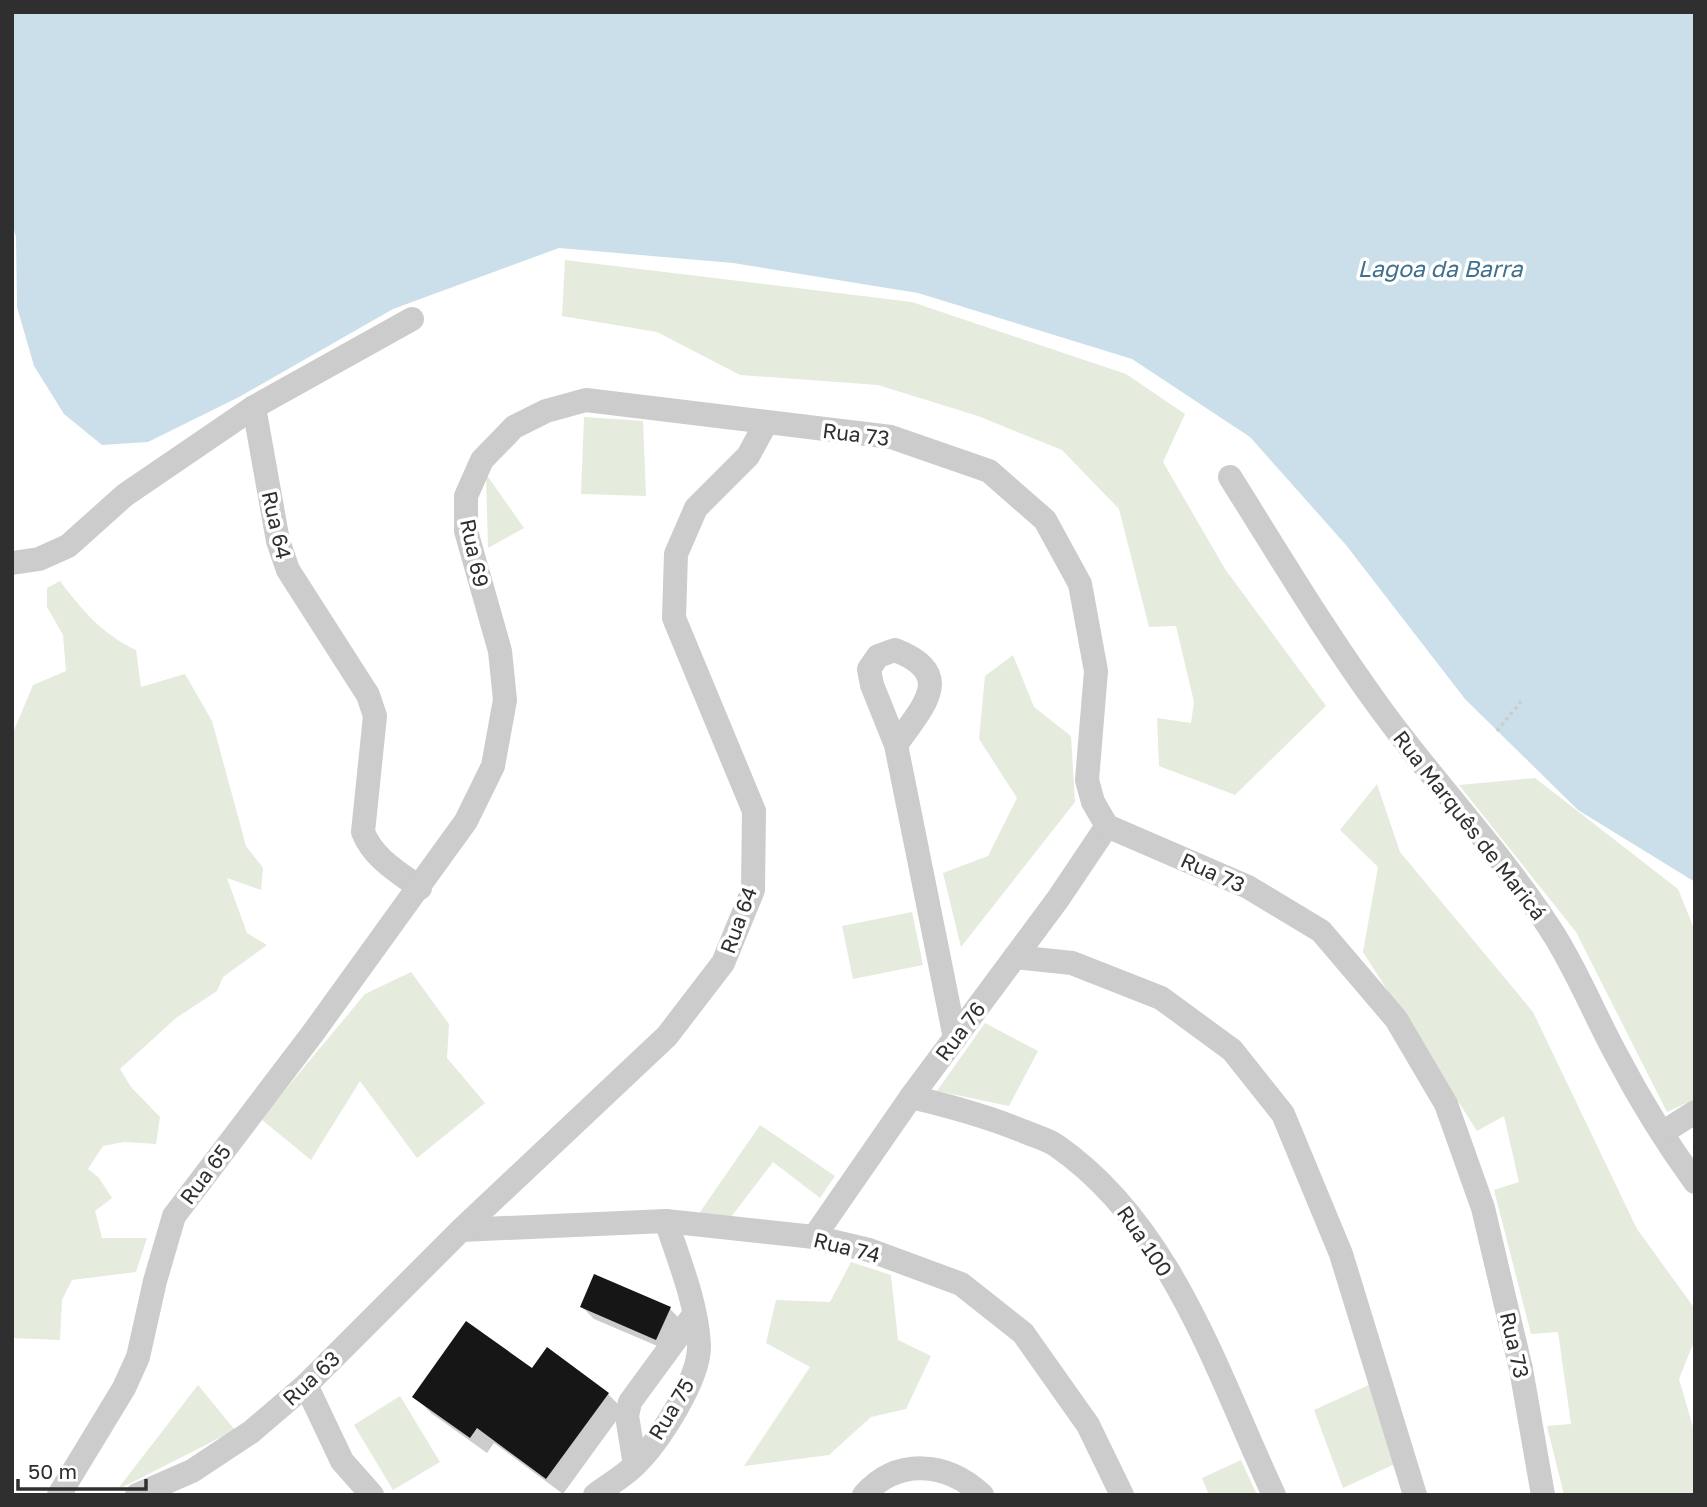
<svg xmlns="http://www.w3.org/2000/svg" width="1707" height="1507" font-family="'Golos Text',sans-serif">
<rect width="100%" height="100%" fill="#fff"/>
<g fill="#e5ebdd">
<polygon points="565,260 912,302 1126,374 1185,414 1163,462 1225,569 1326,706 1235,795 1159,766 1157,718 1191,723 1194,702 1176,626 1149,627 1119,509 1062,450 978,416 878,385 740,375 657,332 562,316"/>
<polygon points="584,417 643,421 646,496 581,494"/>
<polygon points="486,474 524,528 488,548"/>
<path d="M60,581c22,29 42,53 76,69l5,37 44,-13 27,47 34,125 17,22 -2,22 -34,-12 20,55 20,12 -44,32 -6,14 -41,27 -56,51 11,18 29,30 -4,27 -32,-2 -21,4 -15,23 11,9 13,20 -17,13 7,27h45l-11,34 -64,8 -10,20 -2,40 -48,-2v-603l21,-50 33,-14 -3,-36 -16,-28v-19z"/>
<polygon points="1013,655 1034,707 1071,736 1075,802 961,947 943,873 988,856 1017,798 979,739 985,676"/>
<polygon points="1535,778 1678,889 1695,931 1695,1099 1667,1112 1576,932 1459,785"/>
<polygon points="1377,784 1400,852 1533,1012 1637,1229 1695,1309 1695,1339 1679,1379 1695,1434 1695,1495 1564,1495 1547,1426 1571,1424 1558,1332 1531,1334 1494,1190 1519,1182 1504,1116 1477,1131 1363,952 1378,867 1340,830"/>
<polygon points="912,912 923,965 853,979 842,926"/>
<polygon points="411,972 449,1024 447,1058 485,1103 417,1158 360,1081 311,1160 261,1119 365,994"/>
<polygon points="985,1023 1038,1051 1009,1106 937,1091"/>
<polygon points="760,1125 835,1176 820,1198 773,1162 728,1221 698,1215"/>
<polygon points="851,1262 891,1275 898,1340 931,1356 906,1409 871,1417 829,1455 744,1466 810,1367 766,1343 776,1300 830,1302"/>
<polygon points="198,1385 235,1430 117,1490"/>
<polygon points="1369,1385 1395,1464 1343,1488 1314,1410"/>
<polygon points="400,1396 440,1462 393,1490 354,1425"/>
<polygon points="1241,1460 1257,1495 1209,1495 1202,1478"/>
</g>
<polygon fill="#cadfea" points="12,12 1695,12 1695,882 1578,810 1465,699 1346,545 1250,437 1132,359 918,293 733,263 559,248 393,309 239,397 148,442 102,445 64,414 34,366 17,307 16,237 12,223"/>
<g fill="#0003">
<polygon points="582,1307 670,1309 682,1321 669,1351 594,1319"/>
<polygon points="547,1349 608,1394 624,1410 563,1494 494,1443 487,1453 431,1413 415,1397 532,1370"/>
</g>
<g fill="#161616">
<polygon points="594,1274 671,1307 656,1340 580,1307"/>
<polygon points="466,1321 532,1368 547,1347 609,1393 546,1479 477,1428 470,1438 412,1397"/>
</g>
<g fill="none" stroke-linecap="round" stroke-linejoin="round">
<polyline stroke="#ccc" stroke-width="3.5" stroke-dasharray="3.5 3.5" stroke-linecap="butt" points="1497,731 1523,699"/>
<g stroke="#ccc" stroke-width="24">
<path d="M254,407l24,134 10,29 80,125 7,21 -12,116c10,26 35,40 57,56"/>
<path d="M1230,477c49,78 96,157 150,231 55,76 120,143 171,222 26,40 43,84 66,126 23,44 49,86 78,126"/>
<polyline points="12,563 39,559 68,546 125,495 254,407 412,319"/>
<path d="M896,745c27,-39 61,-71 -1,-95l-17,6 -9,13 3,16 24,60 59,293"/>
<polyline points="1015,957 1072,963 1161,998 1232,1050 1283,1114 1341,1254 1415,1495"/>
<path d="M911,1097c39,9 75,19 112,34 11,5 24,8 34,15 115,80 160,227 217,349"/>
<polyline points="1662,1133 1695,1112"/>
<polyline points="461,1230 666,1221 814,1237 869,1250 961,1284 1023,1333 1088,1425 1122,1495"/>
<polyline points="814,1237 911,1097 1058,899 1107,826"/>
<polyline points="306,1385 342,1461 372,1495"/>
<polyline points="635,1465 627,1416 630,1402 693,1316"/>
<polyline points="59,1495 124,1388 138,1357 155,1281 174,1216 313,1033 466,821 493,766 505,700 500,651 466,531 466,496 482,460 514,427 546,411 586,400 891,437 989,471 1045,520 1080,584 1096,671 1087,780 1093,802 1107,826 1248,887 1321,931 1396,1019 1446,1104 1483,1208 1521,1369 1543,1495"/>
<polyline points="137,1495 192,1471 251,1432 306,1385 461,1230 667,1036 723,963 753,890 754,811 674,618 676,554 696,508 748,456 766,423"/>
<path d="M595,1495c13,-10 28,-18 39,-29 24,-23 66,-87 65,-121 -2,-41 -20,-85 -33,-124"/>
<path d="M864,1495c33,-37 82,-34 118,0"/>
</g>
</g>
<g text-anchor="middle" dominant-baseline="central" stroke-width="7" stroke-linejoin="round" paint-order="stroke">
<g font-size="21" fill="#2f2f2f" stroke="#fff">
<text transform="translate(856 434) rotate(7)">Rua 73</text>
<text transform="translate(277 525) rotate(77)">Rua 64</text>
<text transform="translate(475 553) rotate(78)">Rua 69</text>
<text transform="translate(1470 825) rotate(52)">Rua Marquês de Maricá</text>
<text transform="translate(1213 872) rotate(24)">Rua 73</text>
<text transform="translate(738 920) rotate(-70)">Rua 64</text>
<text transform="translate(960 1031) rotate(-53)">Rua 76</text>
<text transform="translate(205 1174) rotate(-53)">Rua 65</text>
<text transform="translate(1145 1241) rotate(56)">Rua 100</text>
<text transform="translate(847 1247) rotate(14)">Rua 74</text>
<text transform="translate(1515 1345) rotate(77)">Rua 73</text>
<text transform="translate(311 1378) rotate(-43)">Rua 63</text>
<text transform="translate(671 1409) rotate(-59)">Rua 75</text>
</g>
<g font-size="23" font-style="italic" fill="#40728d" stroke="#fff">
<text x="1440" y="268">Lagoa da Barra</text>
</g>
</g>
<rect width="1707" height="1507" fill="none" stroke="#2f2f2f" stroke-width="28"/>
<path d="M18 1479v10h128v-10" fill="none" stroke="#2f2f2f" stroke-width="3.5"/>
<text x="28" y="1479" font-size="21" fill="#2f2f2f" stroke="#ffffff" stroke-width="5" paint-order="stroke">50 m</text>
</svg>
